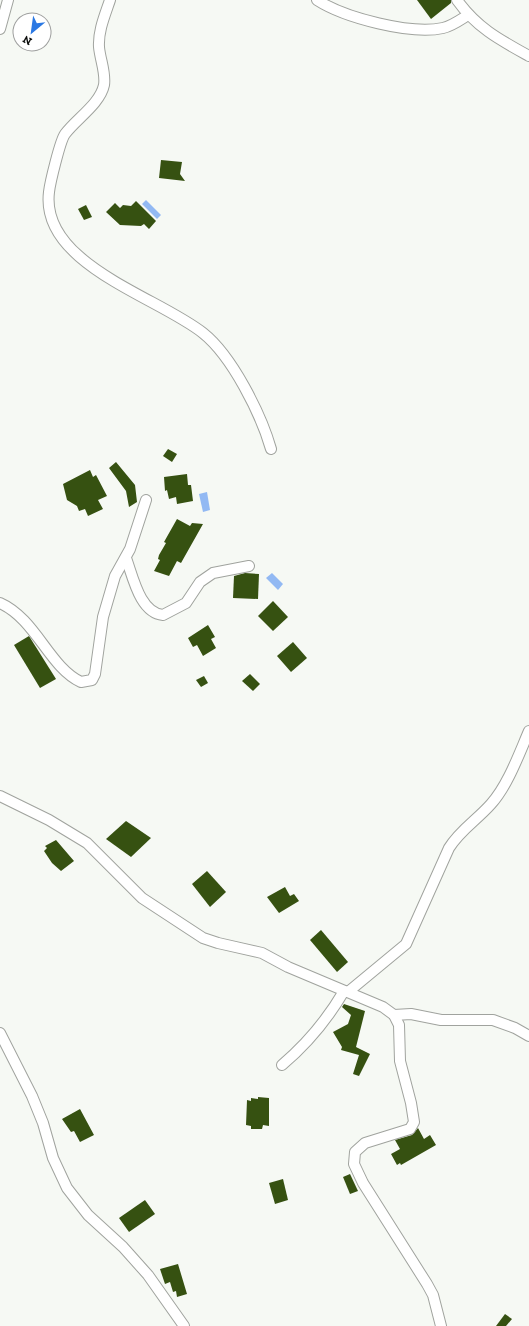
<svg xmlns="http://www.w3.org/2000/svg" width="529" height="1326" font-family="'Zilla Slab',serif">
<rect width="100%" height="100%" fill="#f6f9f4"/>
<g fill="#92b9f3">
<polygon points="146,200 161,215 157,219 142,204"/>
<polygon points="207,492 210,510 203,512 199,494"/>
<polygon points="272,573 283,584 278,590 266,578"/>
</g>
<g fill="#365111">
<polygon points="417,0 451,0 451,3 431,19"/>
<polygon points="161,160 182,162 180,174 185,181 159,178"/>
<polygon points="136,201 156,221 149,229 144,224 141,226 120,225 106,212 115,203 120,208 123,205 131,206"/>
<polygon points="86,205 92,217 84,220 78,209"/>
<polygon points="168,449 177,454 172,462 163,456"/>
<polygon points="116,462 135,485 137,502 129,507 126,491 109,468"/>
<polygon points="90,470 93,477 96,475 107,496 98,500 103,509 88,516 85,509 79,511 77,506 67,500 63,484"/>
<polygon points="187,474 188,485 191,485 193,501 177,504 176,497 169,499 167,490 165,491 164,477"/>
<polygon points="177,519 190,526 192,523 203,524 181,563 177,561 169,576 154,571 160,560 158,559 159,555 166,543 164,542"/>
<polygon points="245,573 259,574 258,599 233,598 234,576"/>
<polygon points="273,601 288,617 273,631 258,616"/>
<polygon points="208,625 215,637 211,639 216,648 203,656 197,645 193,647 188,638"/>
<polygon points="29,636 56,679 40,688 14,645"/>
<polygon points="293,642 307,658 291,672 277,656"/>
<polygon points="250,674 260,684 253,691 242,681"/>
<polygon points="204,676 208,683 201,687 196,680"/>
<polygon points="126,821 151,838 131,857 106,839"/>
<polygon points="56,840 74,861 61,871 52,863 44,851 47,848 45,846"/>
<polygon points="207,871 226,892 210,907 192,884"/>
<polygon points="285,887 290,896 294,894 299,901 279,913 267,897"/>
<polygon points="321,930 348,962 337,972 310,940"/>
<polygon points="344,1004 365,1011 356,1047 370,1054 359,1076 353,1074 359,1055 341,1050 342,1047 333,1032 348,1024 351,1015 342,1007"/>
<polygon points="258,1097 269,1098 269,1126 263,1125 262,1129 251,1129 251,1126 246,1125 247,1100 251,1101 251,1098 258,1099"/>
<polygon points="80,1109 94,1135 80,1142 74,1131 71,1132 62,1119"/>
<polygon points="418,1128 424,1139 430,1135 436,1145 401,1165 400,1163 397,1165 391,1154 400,1149 395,1140 412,1135"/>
<polygon points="350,1174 358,1191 350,1194 343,1177"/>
<polygon points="283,1179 288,1200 275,1204 269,1183"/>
<polygon points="145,1200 155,1214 129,1232 119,1218"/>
<polygon points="178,1264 187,1294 177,1297 176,1291 173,1292 170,1282 165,1284 160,1269"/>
<polygon points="505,1314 512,1319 506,1326 496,1326"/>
</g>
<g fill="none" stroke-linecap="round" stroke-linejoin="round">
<g stroke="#a0a39e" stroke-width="12">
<g id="minor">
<path d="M110,0c-5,15 -12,31 -11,47 1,12 7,26 5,38 -4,19 -28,34 -39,49 -5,7 -15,49 -16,58 -9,72 109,105 154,141 29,23 58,81 68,116"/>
<path d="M317,0c28,18 94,35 126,28 9,-2 17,-8 25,-13"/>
<path d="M457,0c20,28 43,40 72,56"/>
<polyline points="0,29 8,0"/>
<path d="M126,558c7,19 14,55 37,57l23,-12 14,-21 13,-9 36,-7"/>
<path d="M0,603c36,16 49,64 81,79l11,-2 3,-6 8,-57 12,-41 15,-27 16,-49"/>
<polyline points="0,796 49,820 87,843 142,898 203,938 218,943 262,953 288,967 383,1007 394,1015 399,1025 400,1061 411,1103 414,1122 410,1129 365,1143 355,1152 354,1164 363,1183 427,1284 433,1295 441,1326"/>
<path d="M348,992l58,-48 43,-96c11,-18 28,-28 42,-44 17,-19 28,-50 38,-73"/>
<polyline points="394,1015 411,1014 441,1020 493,1020 515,1028 529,1036"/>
<polyline points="0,1033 32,1096 43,1123 53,1158 67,1188 88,1215 123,1247 148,1275 184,1326"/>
<path d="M282,1065c26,-22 45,-45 62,-74"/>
</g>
</g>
<use href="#minor" stroke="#fff" stroke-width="10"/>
</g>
<g transform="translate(32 32) rotate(209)"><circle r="19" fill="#ffffff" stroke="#9e9f9e"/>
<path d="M0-3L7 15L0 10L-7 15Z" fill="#2b78e3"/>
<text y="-6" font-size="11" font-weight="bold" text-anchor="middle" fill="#0d0e0c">N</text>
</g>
</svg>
